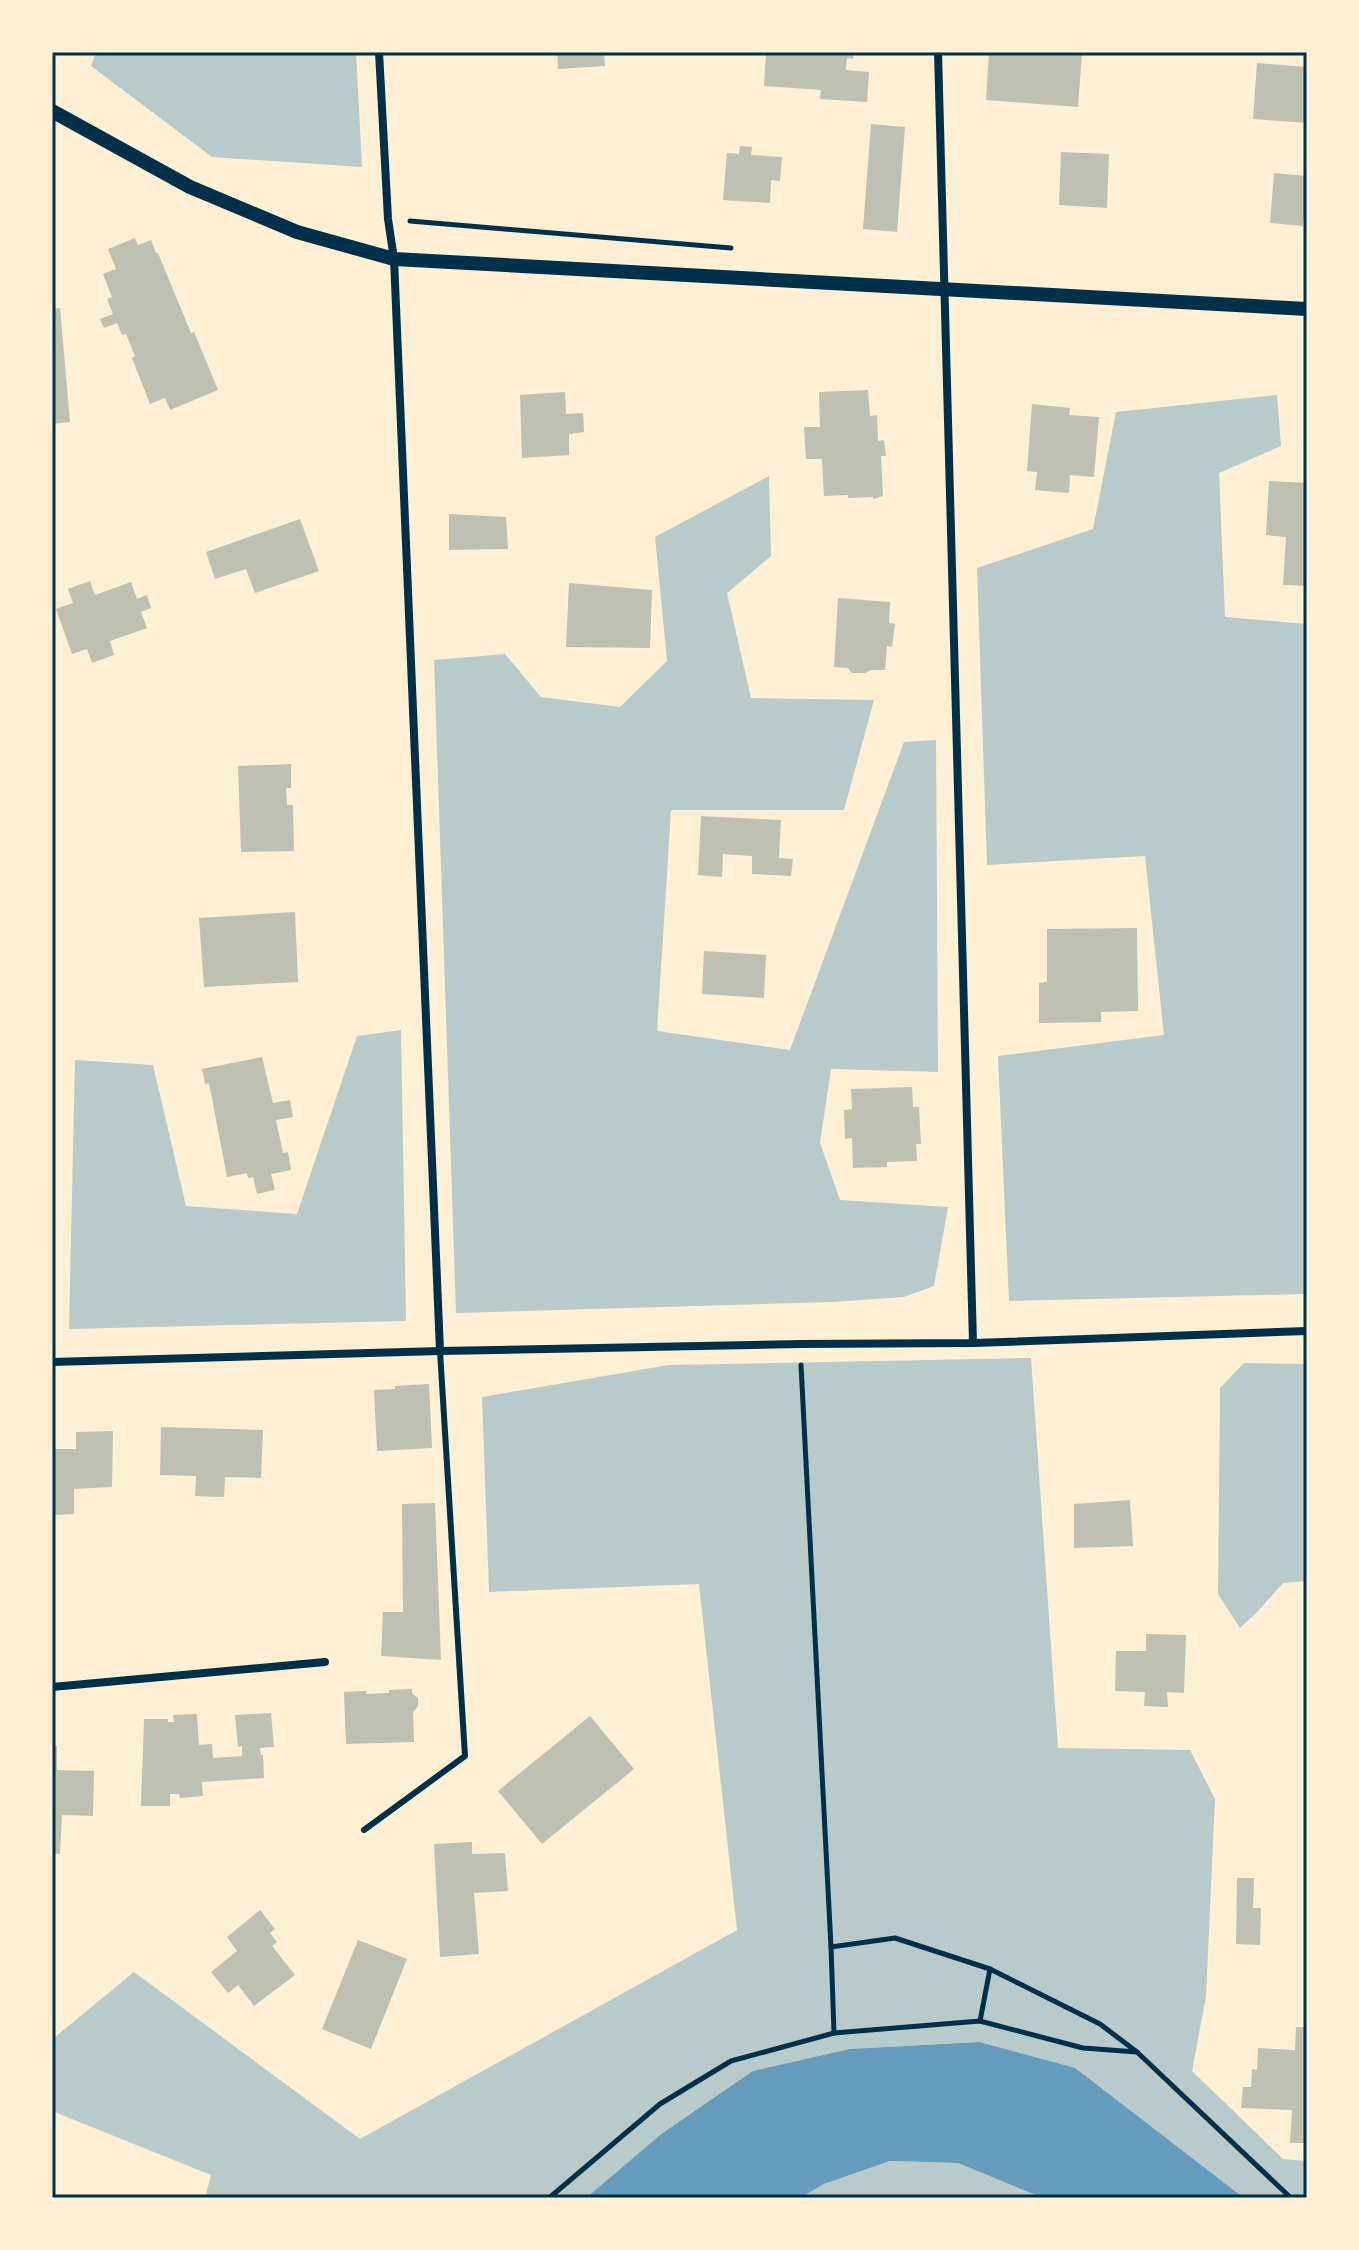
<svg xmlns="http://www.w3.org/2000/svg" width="1359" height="2250" font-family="'Fira Sans Condensed',sans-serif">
<rect width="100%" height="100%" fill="#fdf0d5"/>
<g fill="#b9caca">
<polygon points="96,52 356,52 362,167 212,157 91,66"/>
<polygon points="1277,395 1281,446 1219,473 1225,617 1307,624 1307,1294 1009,1301 998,1056 1164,1035 1145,856 987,865 977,568 1093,529 1116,412"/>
<polygon points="769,476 771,556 727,593 751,698 874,700 844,810 671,810 657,1031 790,1050 904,742 936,740 938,1072 831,1069 820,1143 840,1200 948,1207 934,1286 904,1297 832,1302 456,1313 434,660 505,654 541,697 620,707 667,661 655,537"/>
<polygon points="401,1030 406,1321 69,1329 75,1060 153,1065 186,1206 297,1214 357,1036"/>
<polygon points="1031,1358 1058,1748 1190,1750 1215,1799 1206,1996 1192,2071 1283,2159 1307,2161 1307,2198 1244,2198 1075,2069 978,2042 850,2049 660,2135 586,2198 205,2198 211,2175 52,2111 52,2036 55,2037 134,1972 360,2139 737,1930 699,1584 489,1592 482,1397 669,1365"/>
<polygon points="1244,1363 1307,1364 1307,1581 1283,1583 1258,1611 1240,1628 1218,1594 1220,1388"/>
<polygon points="890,2161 958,2163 1043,2198 800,2198 824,2184"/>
</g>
<polygon fill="#669bbc" points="979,2042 1075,2068 1244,2198 1043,2198 958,2163 890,2161 824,2184 800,2198 586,2198 660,2135 753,2071 850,2049"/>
<g fill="#bec0b2">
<polygon points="557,52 604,52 605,66 558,69"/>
<polygon points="766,52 854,52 853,59 847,58 846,70 869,72 867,102 820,99 821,90 764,86"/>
<polygon points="989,52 1082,52 1078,107 986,100"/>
<polygon points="1257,63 1307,67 1307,123 1253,119"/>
<polygon points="871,124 905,127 897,232 863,229"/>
<polygon points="740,146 752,147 751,155 782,157 780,181 771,180 770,203 723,200 727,153 739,154"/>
<polygon points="1061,152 1109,154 1107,208 1059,205"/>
<polygon points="1274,173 1307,176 1307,220 1303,220 1303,226 1270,223"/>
<polygon points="135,238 138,245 151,240 156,253 158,253 191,333 194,332 218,390 170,410 165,398 150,404 132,358 135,356 126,334 122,335 117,323 104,328 100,319 113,314 107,299 112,297 103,274 116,269 108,249"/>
<polygon points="60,308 70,422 52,424 52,309"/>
<polygon points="868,390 870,416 877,415 878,441 884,440 886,456 881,456 883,496 873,499 873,497 848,498 848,495 824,496 822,459 806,459 804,427 820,427 819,392"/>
<polygon points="565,392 566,414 583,413 584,432 569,434 569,455 522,458 520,395"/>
<polygon points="1032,404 1070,408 1069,415 1099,417 1094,477 1070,475 1069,493 1035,490 1037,472 1027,471"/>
<polygon points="1269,481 1307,483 1307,586 1283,585 1286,537 1266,535"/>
<polygon points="449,514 506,517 508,549 449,550"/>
<polygon points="300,519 319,571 255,593 246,569 215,579 206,552"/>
<polygon points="90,581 95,595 131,582 137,599 147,595 151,608 141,612 147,628 110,641 114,655 92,663 87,649 72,654 56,609 73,603 68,589"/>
<polygon points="569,583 652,590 650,648 566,647"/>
<polygon points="838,598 890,602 889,623 895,624 892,647 887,646 885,670 871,670 865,673 852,673 848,668 834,667"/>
<polygon points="291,764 291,788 286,788 287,805 292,805 293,807 294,851 241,852 238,766"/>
<polygon points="701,816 781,820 779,858 793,859 791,876 752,874 752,856 723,854 722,877 698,875"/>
<polygon points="295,912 298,982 204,987 199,918"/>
<polygon points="1137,928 1138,1011 1101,1012 1101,1022 1039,1023 1039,983 1047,982 1047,929"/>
<polygon points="704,951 766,955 764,998 702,994"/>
<polygon points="262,1057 273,1103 290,1100 293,1117 276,1120 283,1153 288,1152 291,1170 271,1174 275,1190 257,1194 253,1177 248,1178 247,1173 227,1177 209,1083 205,1084 202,1069"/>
<polygon points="912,1087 913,1107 919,1107 921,1144 916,1144 917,1161 887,1162 887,1167 853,1168 852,1138 845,1139 844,1110 852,1109 851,1089"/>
<polygon points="429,1384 432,1448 377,1451 374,1390 395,1389 395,1386"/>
<polygon points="161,1427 263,1430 261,1478 225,1477 224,1497 195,1496 196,1476 160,1475"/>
<polygon points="113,1431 112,1487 74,1489 74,1514 52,1515 52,1449 76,1449 76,1432"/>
<polygon points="1130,1500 1133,1546 1074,1548 1074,1504"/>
<polygon points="435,1503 441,1660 381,1656 383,1612 403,1612 402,1504"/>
<polygon points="1146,1634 1186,1635 1184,1693 1167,1692 1168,1707 1144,1706 1145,1692 1115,1691 1116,1651 1146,1651"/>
<polygon points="412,1689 412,1693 418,1698 418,1706 413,1712 414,1742 346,1744 344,1692 366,1691 366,1694 389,1693 389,1690"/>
<polygon points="271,1713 274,1747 260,1748 261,1755 263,1755 264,1778 202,1782 203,1796 180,1798 179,1794 170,1794 170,1806 141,1806 144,1719 168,1719 168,1722 174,1722 173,1715 197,1714 199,1745 212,1744 213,1758 242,1756 242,1746 238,1747 235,1715"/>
<polygon points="590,1716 634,1769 542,1844 498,1791"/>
<polygon points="52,1746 57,1746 57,1770 94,1771 93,1816 62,1815 60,1854 52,1853"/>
<polygon points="472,1842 472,1854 505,1853 508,1891 474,1893 479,1954 440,1957 434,1844"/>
<polygon points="1237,1878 1254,1878 1253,1908 1261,1908 1260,1945 1236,1944"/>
<polygon points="260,1910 275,1929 270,1933 277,1942 272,1946 295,1975 254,2006 238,1985 228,1993 211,1972 237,1951 227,1937"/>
<polygon points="358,1940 407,1959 371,2049 322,2029"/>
<polygon points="1296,2027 1307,2027 1307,2143 1290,2143 1292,2110 1241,2108 1243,2087 1251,2087 1252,2069 1257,2070 1258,2048 1295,2050"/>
</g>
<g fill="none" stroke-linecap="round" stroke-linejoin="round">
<g stroke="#003049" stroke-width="5">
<polyline points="410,221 731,248"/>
<polyline points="801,1365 831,1947"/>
<polyline points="980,2021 990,1969"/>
<polyline points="834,2033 831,1947 895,1938 990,1969 1100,2024 1137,2052 1291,2198"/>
<polyline points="549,2198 660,2104 731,2061 834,2033 980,2021 1083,2048 1137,2052"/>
</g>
<polyline stroke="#003049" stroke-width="6" points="364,1830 465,1756 440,1351"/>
<g stroke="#003049" stroke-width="8">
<polyline points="379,52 388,219 394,259 440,1351"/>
<polyline points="938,52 973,1343"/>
<polyline points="52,1362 440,1351 800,1344 973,1343 1307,1331"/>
<polyline points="52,1687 325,1662"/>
</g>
<polyline stroke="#003049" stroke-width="14" points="52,111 190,187 297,232 394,259 1307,309"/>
</g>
<rect width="1359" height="2250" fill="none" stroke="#fdf0d5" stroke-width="108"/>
<rect x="54" y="54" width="1251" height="2142" fill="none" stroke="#003049" stroke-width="3"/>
</svg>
